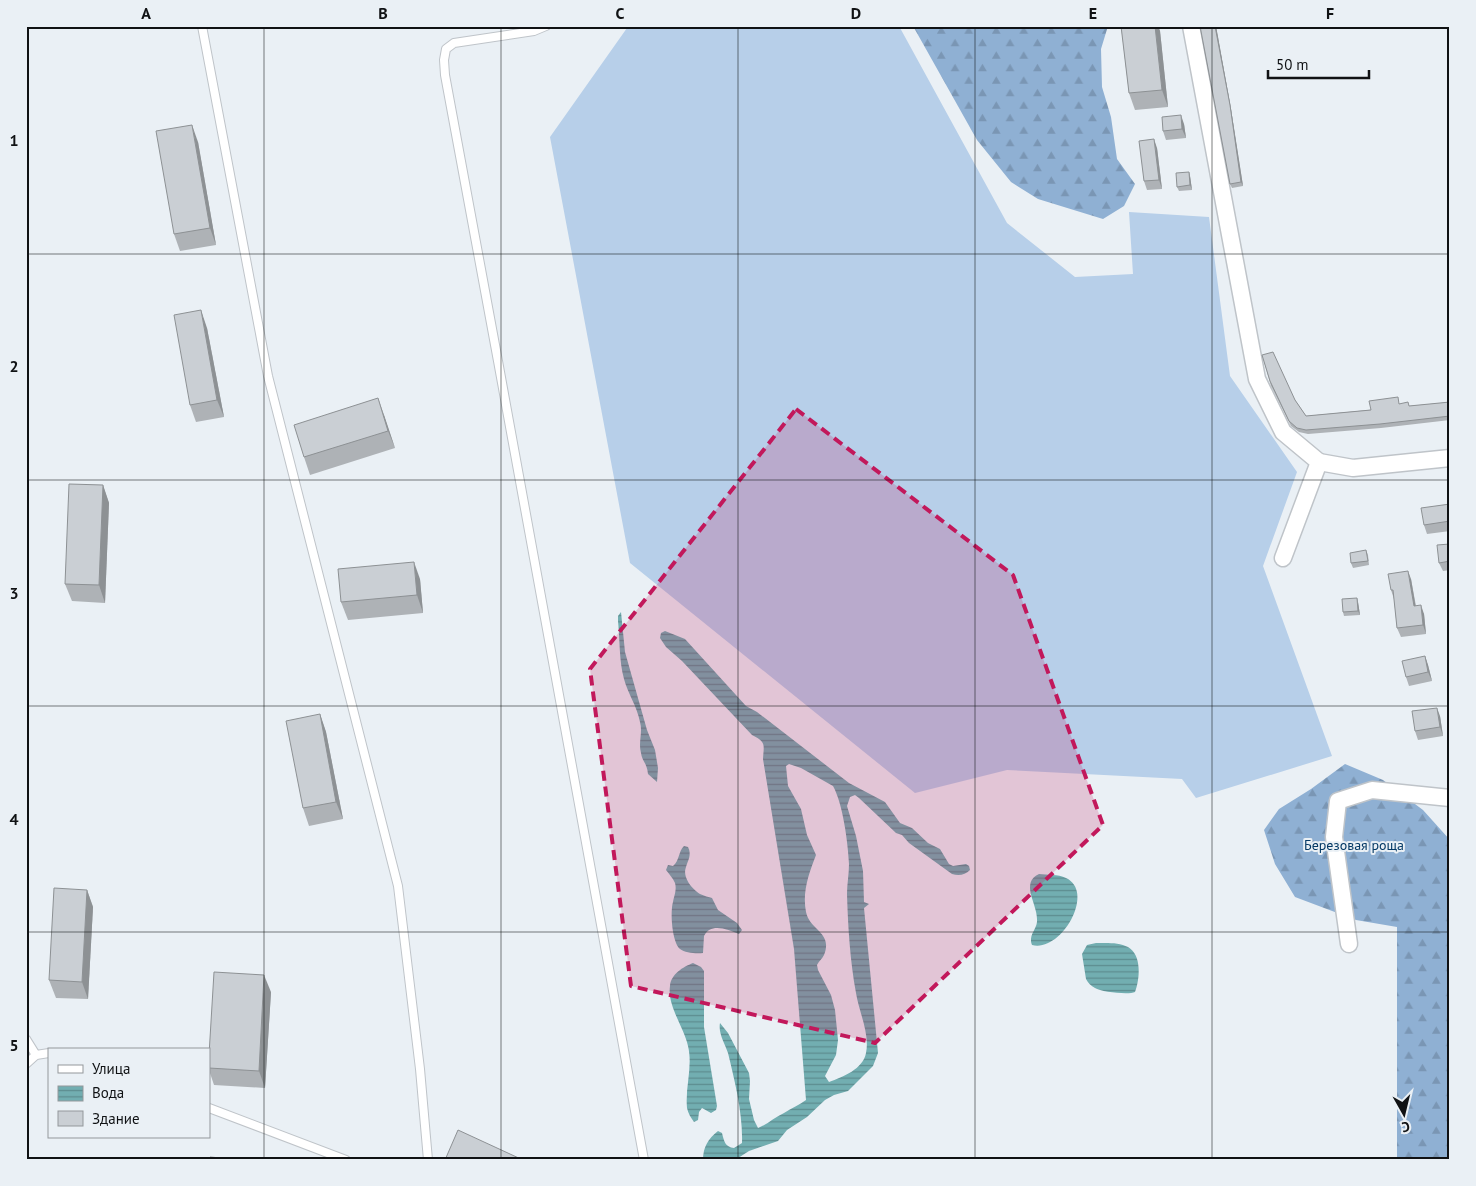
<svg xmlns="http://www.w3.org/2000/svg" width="1476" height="1186" font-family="'PT Sans',sans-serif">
<defs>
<pattern id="forest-firs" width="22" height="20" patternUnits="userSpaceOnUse" patternTransform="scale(1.25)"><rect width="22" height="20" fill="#8fb0d3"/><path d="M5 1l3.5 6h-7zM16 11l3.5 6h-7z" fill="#7a96b4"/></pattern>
<pattern id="water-rules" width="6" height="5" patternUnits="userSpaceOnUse" patternTransform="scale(1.25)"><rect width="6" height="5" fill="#72aeb1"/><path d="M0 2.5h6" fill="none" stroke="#5c8c8f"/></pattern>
</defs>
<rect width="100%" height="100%" fill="#eaf0f5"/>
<g fill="url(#forest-firs)">
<polygon points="913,26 1108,26 1101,49 1102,87 1111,117 1117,159 1135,184 1124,206 1103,219 1038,199 1011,182 977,140"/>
<polygon points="1345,764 1383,780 1423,810 1450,840 1450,1160 1397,1160 1397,927 1356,920 1295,897 1275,864 1264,830 1279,809 1311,789"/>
</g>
<polygon fill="#b7cfe9" points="637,26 899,26 1007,223 1075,277 1133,274 1129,212 1209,217 1230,376 1297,472 1263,566 1332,756 1196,798 1182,779 1007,770 915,793 630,563 550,137 627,28"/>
<g fill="url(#water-rules)" fill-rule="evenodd">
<path d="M621,612l4,40 22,78 8,20 3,18 -1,14 -9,-8c-1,-11 -6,-13 -7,-21 -3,-11 2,-20 -1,-31 -3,-16 -12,-28 -16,-43 -5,-18 -4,-39 -6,-58v-5z"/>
<path d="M665,631l20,8 61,67 11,6 92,71 36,19 15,21 12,5 16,15 12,6 9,15 4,2 13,-2 3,2 1,4c-5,5 -11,6 -18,4l-43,-31 -7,-8 -6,-2 -37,-35 -4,-3 -5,2 -3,9 9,30 7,35 1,31 5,2 -5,4 14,145 -5,13 -25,25 -14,4 -9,5 -18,17 -20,13 -9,11 -29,10 -14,9h-32c0,-13 5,-21 15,-29l4,2c2,8 3,14 12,15l8,-5c1,-29 -7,-61 -14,-90 -3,-9 -10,-20 -8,-30l8,10 21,40 1,8 -1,18 5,21 4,8c10,-4 17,-11 26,-15 8,-5 15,-8 22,-13l-12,-151 -31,-190c1,-15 3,-17 -11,-24l-70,-74 -16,-14 -6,-9 1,-5zM789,764l12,4 32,18c10,18 15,57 16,78 0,10 -2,20 -2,30 1,33 3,66 9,99 3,19 14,41 10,60 -3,16 -23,24 -37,29l-4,-6 11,-21 2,-15 -3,-30 -4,-15 -13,-25 -1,-5c2,-4 5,-6 7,-10 9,-23 -14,-24 -18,-43 -4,-20 3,-39 10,-57l-9,-20 -6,-26 -13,-23 -2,-20z"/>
<path d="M684,846l4,1c4,8 0,13 -2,20 -4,10 6,22 14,27 4,2 9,3 12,4l6,12 19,13 5,7 -3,4c-11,-4 -28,-12 -35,2l-1,17c-6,1 -18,0 -23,-4 -8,-7 -10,-37 -7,-47 1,-6 4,-12 2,-19 -2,-5 -6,-9 -9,-13l2,-5 5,1c7,-6 5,-14 11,-20z"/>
<path d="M1039,874c8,1 19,0 27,4 30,14 -5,75 -34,67 -4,-11 6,-16 5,-26 0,-16 -17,-36 2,-45z"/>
<path d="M1096,943c10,0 23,-1 32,4 14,8 12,32 7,45 -6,3 -34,0 -40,-4 -4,-2 -7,-5 -9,-9l-4,-25 5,-9z"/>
<path d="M693,963l8,4 3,4v56l13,79 -1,4 -5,3 -9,-5 -3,4 -1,8 -4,2c-3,-4 -6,-9 -7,-14 -2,-21 6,-41 1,-62 -4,-19 -21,-40 -18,-60 1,-12 13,-19 23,-23z"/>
</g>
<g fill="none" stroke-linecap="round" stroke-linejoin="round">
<g stroke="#bfc4c9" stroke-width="10">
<g id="service">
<polyline points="202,26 268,376 398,886 420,1069 428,1160"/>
<polyline points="546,26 534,31 454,43 446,49 444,60 445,75 498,361 644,1160"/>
<polyline points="26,1039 36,1055"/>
<polyline points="26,1064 36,1055 49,1053"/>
<polyline points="209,1108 346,1160"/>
</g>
</g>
<g stroke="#bfc4c9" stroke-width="19">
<g id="minor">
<polyline points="1191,26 1257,379 1283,432 1319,462 1283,558"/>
<polyline points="1319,462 1353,468 1450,458"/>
<polyline points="1349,944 1334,837 1338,801 1372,790 1450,798"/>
</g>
</g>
<use href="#service" stroke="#fff" stroke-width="8"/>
<use href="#minor" stroke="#fff" stroke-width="16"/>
</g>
<g fill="#aeb2b6">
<polygon points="1121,26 1158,26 1160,31 1168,107 1135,110 1129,93"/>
<polygon points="1200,26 1216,26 1231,109 1243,186 1232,188 1230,184"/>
<polygon points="1184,124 1186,138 1166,140 1163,131"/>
<polygon points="198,142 216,245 180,251 174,234"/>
<polygon points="1157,148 1162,189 1147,190 1144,181"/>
<polygon points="1189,172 1190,176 1192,190 1179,191 1177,187"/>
<polygon points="207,328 224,417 196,422 190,405"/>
<polygon points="1262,355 1295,400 1306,416 1450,402 1450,420 1381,428 1308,434 1299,432 1291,426 1271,386"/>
<polygon points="384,415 395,448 310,475 304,457"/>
<polygon points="103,485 109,503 105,603 72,601 65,584"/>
<polygon points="1450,504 1450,531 1427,534 1424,525"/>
<polygon points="1450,544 1450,570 1443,571 1439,563"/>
<polygon points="1366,550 1368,555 1369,565 1353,568 1351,563"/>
<polygon points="420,579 423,613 348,620 341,602"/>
<polygon points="1411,579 1416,606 1424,614 1426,634 1401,637 1397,628 1394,599 1391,590"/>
<polygon points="1357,598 1358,602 1360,615 1344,616 1343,612"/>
<polygon points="1425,656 1428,665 1432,681 1409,686 1406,677"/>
<polygon points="320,714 326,732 343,819 309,826 303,808"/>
<polygon points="1440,716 1443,736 1418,740 1415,731"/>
<polygon points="87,890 93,907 88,999 56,998 49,980"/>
<polygon points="271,992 265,1088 214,1085 209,1070 209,1055"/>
</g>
<g fill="#8d9194">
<polygon points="1155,26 1158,26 1160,31 1168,107 1162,90"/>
<polygon points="1215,26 1216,26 1231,109 1243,186 1241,182"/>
<polygon points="1181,115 1184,124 1186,138 1182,129"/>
<polygon points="192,125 198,142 216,245 210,228"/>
<polygon points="1154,139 1157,148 1162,189 1159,180"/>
<polygon points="1189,172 1190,176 1192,190 1190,185"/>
<polygon points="201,310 207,328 224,417 217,400"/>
<polygon points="378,398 384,415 395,448 388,431"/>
<polygon points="103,485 109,503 105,603 99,585"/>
<polygon points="414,562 420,579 423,613 417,595"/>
<polygon points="1408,571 1411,579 1417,615 1414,606"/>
<polygon points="1357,598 1358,602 1360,615 1358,611"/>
<polygon points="1421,605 1424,614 1426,634 1423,625"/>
<polygon points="1425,656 1428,665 1432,681 1428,672"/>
<polygon points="1437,708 1440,716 1443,736 1440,727"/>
<polygon points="320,714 326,732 343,819 336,802"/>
<polygon points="87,890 93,907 88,999 82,982"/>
<polygon points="264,975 271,992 265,1088 259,1071"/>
</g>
<g fill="#cacfd4" stroke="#8d9194">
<polygon points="1121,26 1155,26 1162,90 1129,93"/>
<polygon points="1200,26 1215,26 1230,105 1241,182 1230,184"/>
<polygon points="1181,115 1182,129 1163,131 1162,117"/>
<polygon points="192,125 210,228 174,234 156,131"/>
<polygon points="1154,139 1159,180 1144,181 1139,141"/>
<polygon points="1189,172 1190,185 1177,187 1176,173"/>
<polygon points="201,310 217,400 190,405 174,315"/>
<polygon points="1273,352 1295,400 1306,416 1371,410 1369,401 1398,397 1399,404 1408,402 1409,406 1450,402 1450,416 1380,424 1306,430 1297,428 1289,421 1270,381 1262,355"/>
<polygon points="378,398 388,431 304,457 294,425"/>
<polygon points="69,484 103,485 99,585 65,584"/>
<polygon points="1450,504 1450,521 1424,525 1421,508"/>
<polygon points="1450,544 1450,561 1439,563 1437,545"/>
<polygon points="1366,550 1368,561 1351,563 1350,553"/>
<polygon points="414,562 417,595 341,602 338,569"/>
<polygon points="1408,571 1414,606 1421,605 1423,625 1397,628 1393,590 1391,590 1388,574"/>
<polygon points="1357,598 1358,611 1343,612 1342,599"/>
<polygon points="1425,656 1428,672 1406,677 1402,661"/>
<polygon points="1437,708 1440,727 1415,731 1412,711"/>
<polygon points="320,714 336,802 303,808 286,721"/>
<polygon points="54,888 87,890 82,982 49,980"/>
<polygon points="214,972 264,975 259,1071 209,1068 209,1055"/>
<polygon points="458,1130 523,1160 445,1160"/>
<polygon points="210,1157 243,1160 210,1160"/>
</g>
<path fill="#c2185b" fill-opacity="0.2" stroke="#c2185b" stroke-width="4" stroke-dasharray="10 6" stroke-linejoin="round" d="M796,409l217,166 90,250 -228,218 -244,-57 -41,-317z"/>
<path fill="none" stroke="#101214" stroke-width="1" stroke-opacity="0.55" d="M264,26v1134M501,26v1134M738,26v1134M975,26v1134M1212,26v1134M26,254h1424M26,480h1424M26,706h1424M26,932h1424"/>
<g text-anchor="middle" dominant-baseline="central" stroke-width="4" stroke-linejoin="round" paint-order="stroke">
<g font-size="14" fill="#043965" stroke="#eaf0f5">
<text x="1354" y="845">Березовая роща</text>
</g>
</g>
<rect width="1476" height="1186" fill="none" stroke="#eaf0f5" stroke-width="55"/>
<rect x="48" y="1048" width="162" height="90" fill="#eaf0f5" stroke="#93979b"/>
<rect x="58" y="1065" width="25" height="8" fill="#ffffff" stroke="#93979b"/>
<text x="92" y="1074" font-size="15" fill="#101214">Улица</text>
<rect x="58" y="1086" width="25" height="15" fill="url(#water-rules)" stroke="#93979b"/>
<text x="92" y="1098" font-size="15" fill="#101214">Вода</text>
<rect x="58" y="1111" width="25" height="15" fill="#cacfd4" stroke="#93979b"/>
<text x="92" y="1124" font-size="15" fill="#101214">Здание</text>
<g transform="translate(1404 1114) rotate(172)" stroke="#eaf0f5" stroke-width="4" paint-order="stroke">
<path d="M0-4L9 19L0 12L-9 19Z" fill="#101214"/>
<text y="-8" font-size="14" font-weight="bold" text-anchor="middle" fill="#101214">С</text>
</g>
<path d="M1268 70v8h101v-8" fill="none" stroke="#101214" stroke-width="2.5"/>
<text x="1276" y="70" font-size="15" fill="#101214" stroke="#eaf0f5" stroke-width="4" paint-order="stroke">50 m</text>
<rect x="28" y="28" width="1420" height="1130" fill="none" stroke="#101214" stroke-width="2"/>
<g font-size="16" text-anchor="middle" font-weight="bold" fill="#101214">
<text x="146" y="19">A</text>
<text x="383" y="19">B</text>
<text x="620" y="19">C</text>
<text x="856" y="19">D</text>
<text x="1093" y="19">E</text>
<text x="1330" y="19">F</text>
<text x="14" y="146">1</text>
<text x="14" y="372">2</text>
<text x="14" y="599">3</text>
<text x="14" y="825">4</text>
<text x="14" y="1051">5</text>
</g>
</svg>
